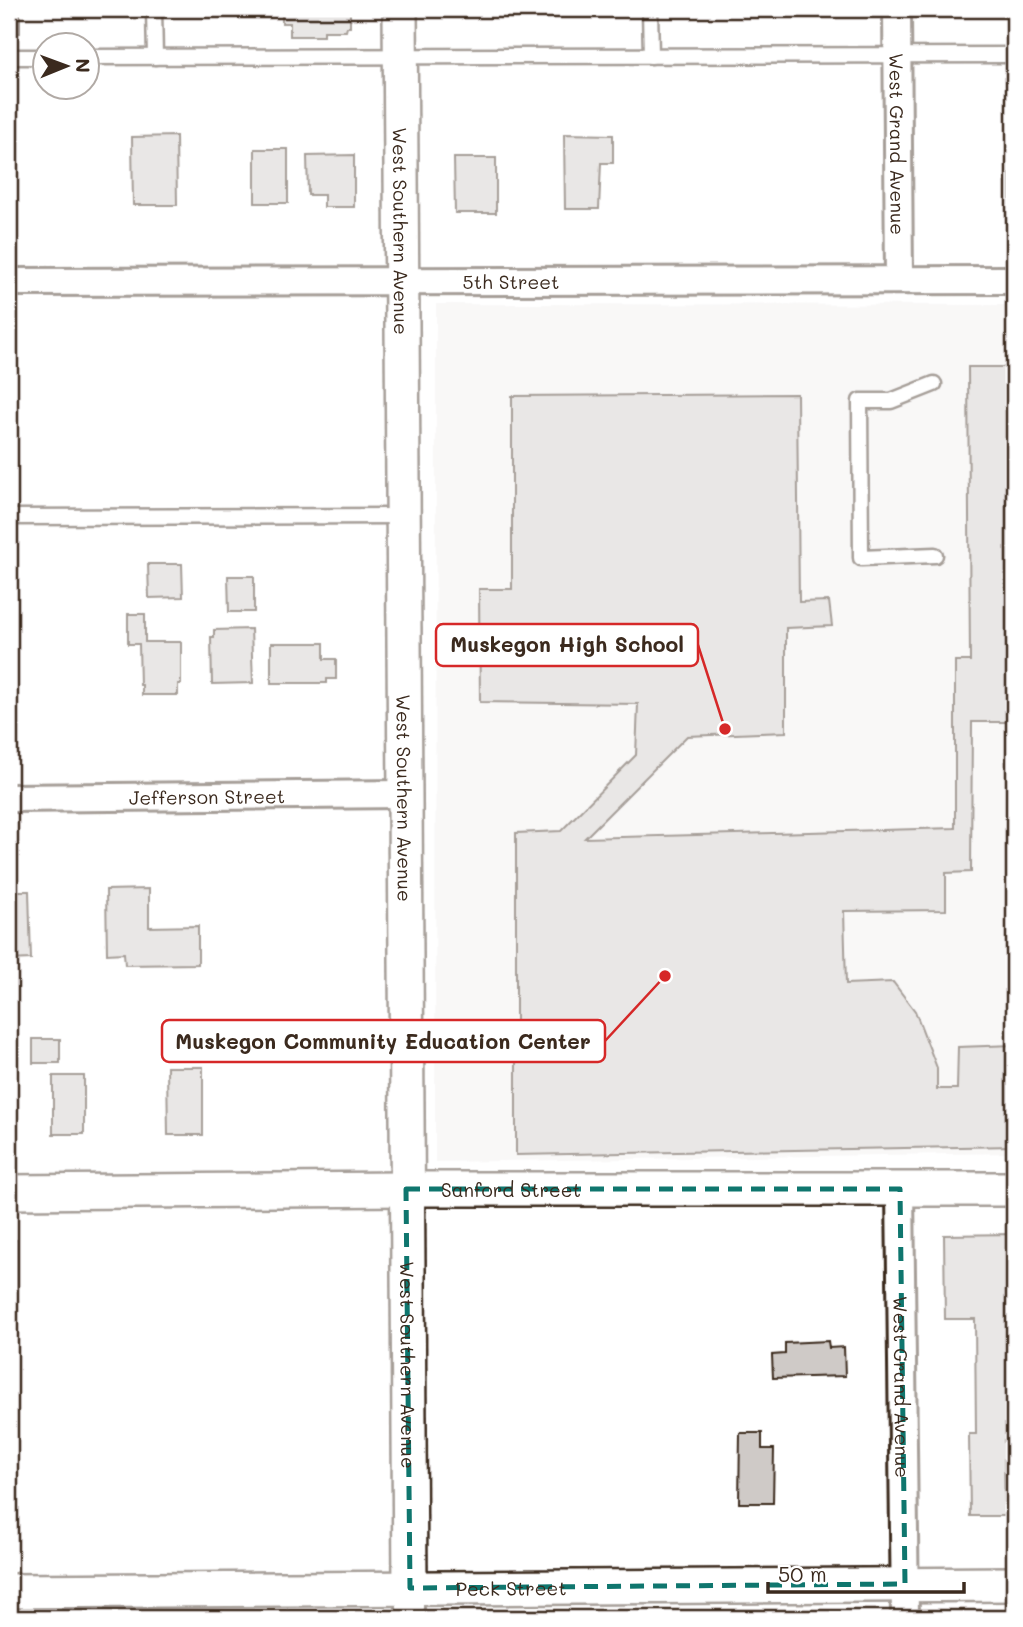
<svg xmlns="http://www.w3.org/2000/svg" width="1023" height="1627" font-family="Mali,sans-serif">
<rect width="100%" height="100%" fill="#fff"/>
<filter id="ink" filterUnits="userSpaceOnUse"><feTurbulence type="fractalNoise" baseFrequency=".0143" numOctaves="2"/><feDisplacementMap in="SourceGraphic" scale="14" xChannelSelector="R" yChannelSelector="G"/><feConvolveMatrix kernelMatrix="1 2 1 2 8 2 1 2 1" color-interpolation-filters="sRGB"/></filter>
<g filter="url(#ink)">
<polygon fill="#f1efee" points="436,304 1014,305 1014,1153 435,1162"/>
<g fill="#cfcac7" stroke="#3b2a1e" stroke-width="2">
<rect x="9" y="9" width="11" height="24"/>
<polygon points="282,9 350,9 350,27 347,27 346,31 324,31 324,36 290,36 290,23 282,23"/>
<polygon points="564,134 613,135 613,163 601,163 599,209 565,209"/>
<polygon points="176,136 177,205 133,205 132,137"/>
<rect x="255" y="149" width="33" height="54"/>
<rect x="1010" y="152" width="4" height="69"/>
<polygon points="354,155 354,207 324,207 324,195 308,195 307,156"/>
<polygon points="454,158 496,158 496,213 455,213"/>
<polygon points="968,367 1014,367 1014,722 972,722 971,872 946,873 946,910 844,911 846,984 893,982 915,1011 937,1068 937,1089 957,1089 958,1047 1014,1045 1014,1146 516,1155 516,833 561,831 636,755 638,704 480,702 479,589 512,589 512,396 797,394 799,602 829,601 832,626 786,628 786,732 687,736 585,838 955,828 955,661 970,661"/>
<polygon points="148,564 182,564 183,597 149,598"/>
<polygon points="228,576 254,576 254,612 229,612"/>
<polygon points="128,614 145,614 145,642 181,642 181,684 178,684 178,695 142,695 142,685 140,685 139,644 128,644"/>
<polygon points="251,629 253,683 212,684 211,637 214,637 214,630"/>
<polygon points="271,643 324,643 324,659 336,659 336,679 327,679 327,683 271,683"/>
<polygon points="149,889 149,927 198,926 198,964 125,965 124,953 107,954 106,890"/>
<polygon points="9,891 29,891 31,959 9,960"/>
<rect x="33" y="1039" width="27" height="24"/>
<polygon points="167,1067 203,1067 203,1135 168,1135"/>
<rect x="53" y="1076" width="31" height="58"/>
<polygon points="1014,1234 1014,1440 1004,1440 1005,1516 970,1516 969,1434 976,1434 975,1319 945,1319 944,1235"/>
<polygon points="9,1240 17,1240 16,1311 9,1311"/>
<polygon points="828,1341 829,1348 844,1347 845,1376 773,1378 772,1355 785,1354 785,1343"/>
<polygon points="740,1433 762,1433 762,1449 774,1449 773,1503 739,1503"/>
</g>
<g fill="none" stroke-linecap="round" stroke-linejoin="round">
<g stroke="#3b2a1e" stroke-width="19">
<g id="service">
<polyline points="154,9 155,57"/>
<polyline points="650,9 651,56"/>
<polyline points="9,57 46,57"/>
<polyline points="88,57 1014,55"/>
<polyline points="934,384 891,401 860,401 861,558 935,555"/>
<polyline points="9,517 402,516"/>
</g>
</g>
<g stroke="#3b2a1e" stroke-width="32">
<g id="minor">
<path id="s1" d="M897,9l2,271"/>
<path id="s2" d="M9,282l1005,-2"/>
<path id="s3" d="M9,798l395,-4"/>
<path id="s4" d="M900,1189l5,429"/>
<polyline points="410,1588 410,1618"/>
</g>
</g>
<g stroke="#3b2a1e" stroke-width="38">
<g id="tertiary">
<path id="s5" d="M400,9l10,1579"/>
<path id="s6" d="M9,1192l397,-3h608"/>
<path id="s7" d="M9,1591l1005,-7"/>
</g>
</g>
<use href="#service" stroke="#fff" stroke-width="14"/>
<use href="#minor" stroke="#fff" stroke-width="26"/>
<use href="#tertiary" stroke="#fff" stroke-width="33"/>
</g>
</g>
<path d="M0 0H1023V1627H0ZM406,1189h494l5,395 -495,4z" fill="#fff" fill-opacity=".55" fill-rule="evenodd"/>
<path fill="none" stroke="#0f766e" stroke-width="5" stroke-dasharray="14 9" stroke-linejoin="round" d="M406,1189h494l5,395 -495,4z"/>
<g text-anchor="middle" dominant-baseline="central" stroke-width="5" stroke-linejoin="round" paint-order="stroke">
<g font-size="19" fill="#3b2a1e" stroke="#fff">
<text stroke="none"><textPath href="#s1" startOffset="135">West Grand Avenue</textPath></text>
<text stroke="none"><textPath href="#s5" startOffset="222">West Southern Avenue</textPath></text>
<text stroke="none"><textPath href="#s2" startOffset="502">5th Street</textPath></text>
<text stroke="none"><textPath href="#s3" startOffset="198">Jefferson Street</textPath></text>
<text stroke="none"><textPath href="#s5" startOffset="789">West Southern Avenue</textPath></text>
<text stroke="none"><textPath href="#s6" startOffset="502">Sanford Street</textPath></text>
<text stroke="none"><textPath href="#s5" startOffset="1356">West Southern Avenue</textPath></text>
<text stroke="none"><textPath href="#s4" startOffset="198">West Grand Avenue</textPath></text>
<text stroke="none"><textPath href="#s7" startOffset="502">Peck Street</textPath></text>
</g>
</g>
<path fill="none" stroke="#d62828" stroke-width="2.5" d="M725 729L698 645M665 976L605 1041"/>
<g fill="#d62828" stroke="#fff" stroke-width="2.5">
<circle cx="725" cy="729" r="7"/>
<circle cx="665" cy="976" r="7"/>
</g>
<g fill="#fff" stroke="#d62828" stroke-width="2.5">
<rect x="436" y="624" width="262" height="42" rx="7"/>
<rect x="162" y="1020" width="443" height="42" rx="7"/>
</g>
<g font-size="21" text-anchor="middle" font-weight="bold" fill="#3b2a1e">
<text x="567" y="652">Muskegon High School</text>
<text x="383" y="1049">Muskegon Community Education Center</text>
</g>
<rect width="1023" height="1627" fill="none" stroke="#fff" stroke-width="35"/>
<rect x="18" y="18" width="988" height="1592" fill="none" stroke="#3b2a1e" stroke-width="2.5" filter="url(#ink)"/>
<g transform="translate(66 66) rotate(89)"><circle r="33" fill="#ffffff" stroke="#b1aaa5" stroke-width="2"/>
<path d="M0-5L12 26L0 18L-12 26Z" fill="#3b2a1e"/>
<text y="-10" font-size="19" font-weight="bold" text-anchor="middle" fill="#3b2a1e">N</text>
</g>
<path d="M768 1582v10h196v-10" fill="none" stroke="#3b2a1e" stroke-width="3.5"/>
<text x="778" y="1582" font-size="21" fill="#3b2a1e" stroke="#ffffff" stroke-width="5" paint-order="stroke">50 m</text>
</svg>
